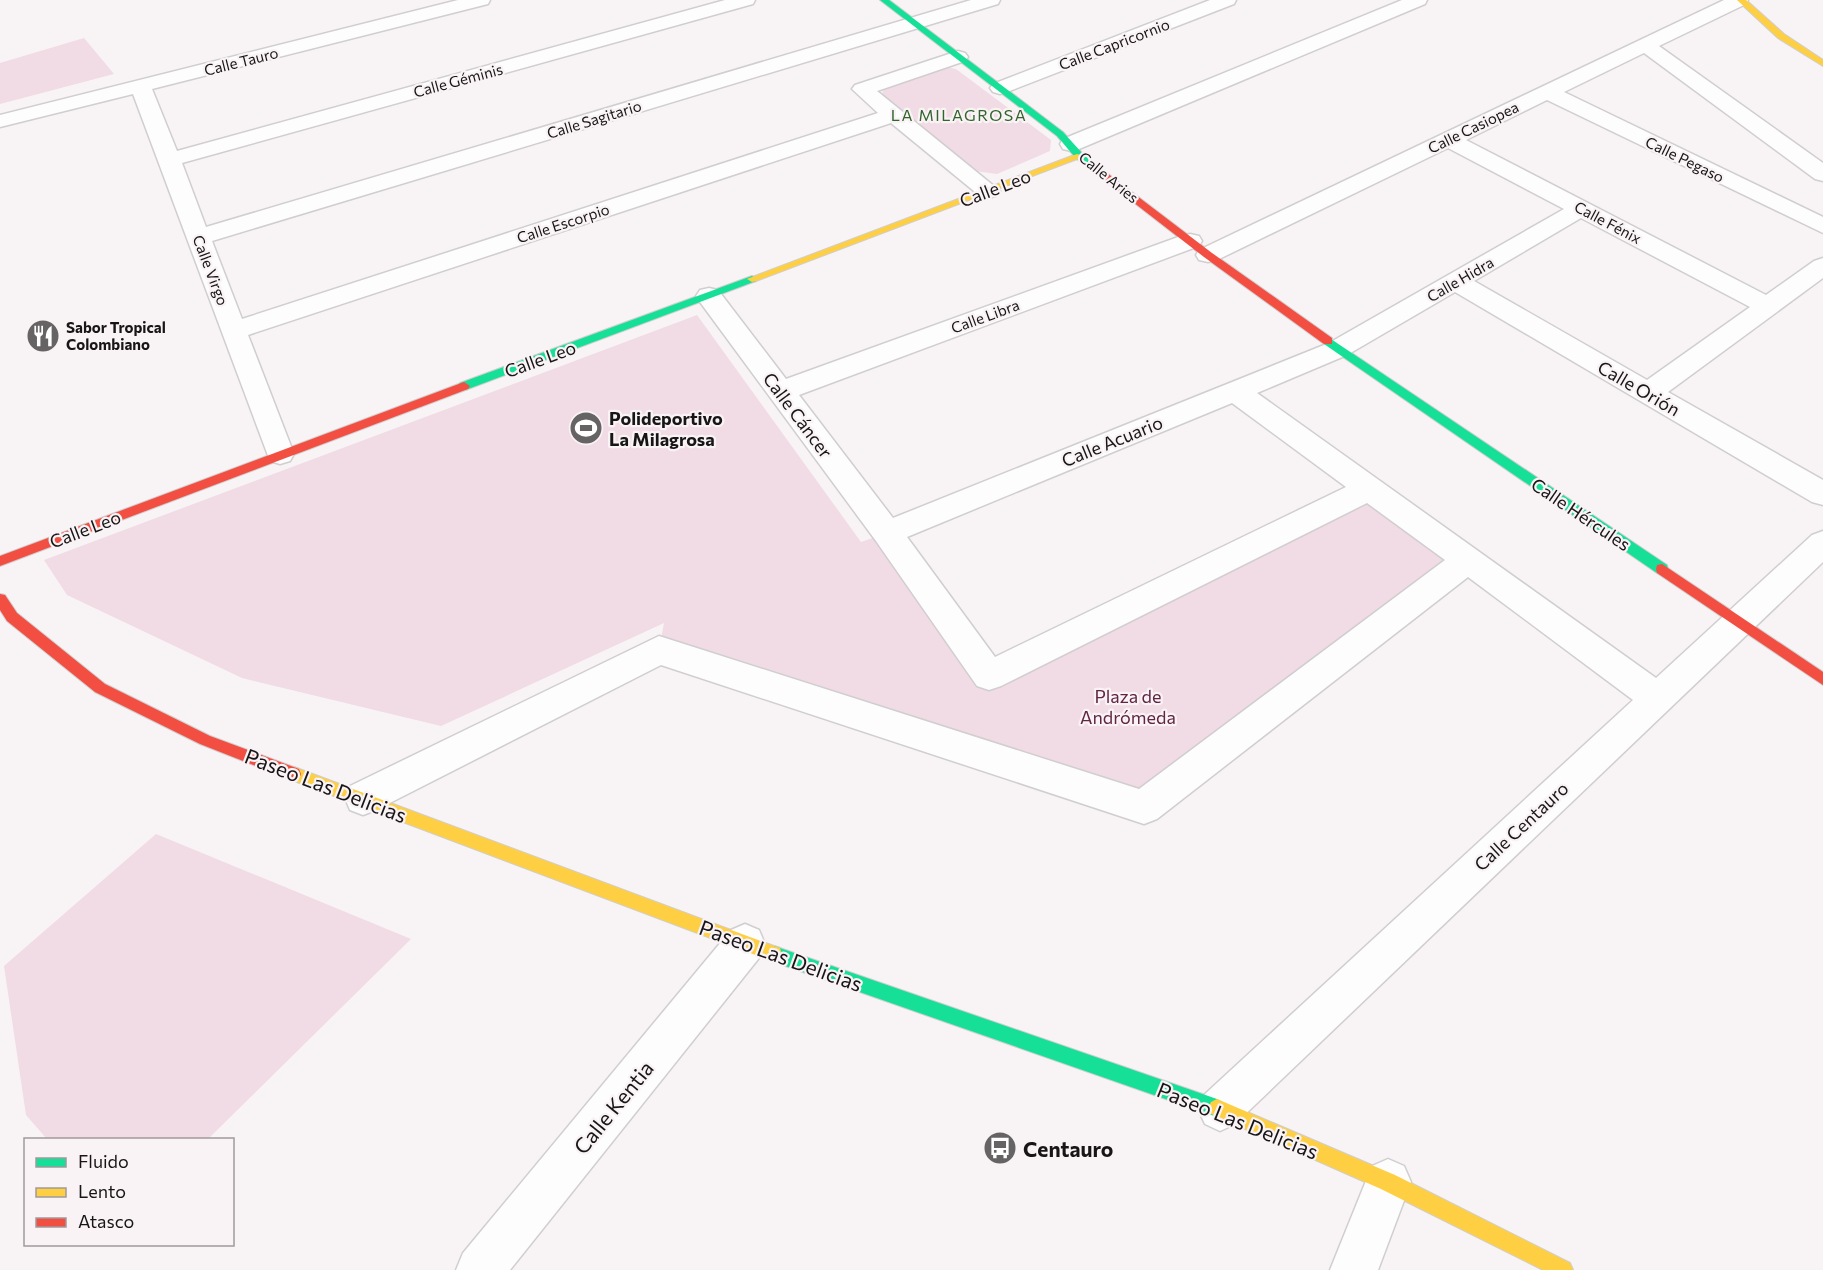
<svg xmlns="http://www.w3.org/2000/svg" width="1823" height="1270" font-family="Commissioner,sans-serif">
<rect width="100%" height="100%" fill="#f8f4f6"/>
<g fill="#f1dbe4">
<polygon points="84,38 114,74 0,104 0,63"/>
<polygon points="942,66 956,69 1051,140 1050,151 997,174 975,171 882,94 885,85"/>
<polygon points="697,315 861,542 887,533 989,676 1370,488 1468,560 1144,807 659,650 664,623 441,726 242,678 67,595 44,560"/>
<polygon points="156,834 411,939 208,1139 47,1139 26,1115 4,966"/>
</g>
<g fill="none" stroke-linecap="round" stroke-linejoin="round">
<g stroke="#d0cecf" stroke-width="3">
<g id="street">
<polygon points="458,0 490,0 488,4 152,89 177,151 725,0 755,0 753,4 182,163 206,227 971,0 1000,0 998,4 212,241 242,319 878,113 852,89 855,85 958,51 965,53 968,57 965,61 877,91 1000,191 996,196 988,198 980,196 891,123 248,335 294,454 290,461 280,464 270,461 133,94 0,127 0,115"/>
<polygon points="1210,0 1236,0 1234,4 1007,92 1000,94 993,92 990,88 993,84"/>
<polygon points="1402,0 1427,0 1425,4 1079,149 1071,151 1063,149 1060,144 1063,139"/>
<path d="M1724,0h24l-2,4 -87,42 164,117v18l-8,-2 -171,-126 -80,39 259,125v16l-276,-133 -81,40 300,155 48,-34 9,-3v20l-155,114 155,88v25l-11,-3 -357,-210 -108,63 -90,38 399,285 156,-143 11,-4v31l-588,562 -15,7 -15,-7 -7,-15 7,-15 428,-394 -165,-123 -311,242 -13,5 -483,-159 -285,145 -13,5 -13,-5 -5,-12 5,-12 309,-150 480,153 306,-229 -78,-57 -366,183 -12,4 -12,-4 -101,-145 -176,-239 -4,-6 4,-6 9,-2 9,2 68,89 395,-143 9,-2 9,2 3,5 -3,5 -400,149 94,123 436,-175 235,-134 -116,-61 -231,112 -9,2 -9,-2 -3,-5 3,-5zM1581,218l169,89 -103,73 -173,-99zM1232,403l114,84 -351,170 -88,-120z"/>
<polygon points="745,924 759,930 765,944 759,958 510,1270 456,1270 463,1253 731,930"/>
<polygon points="1388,1159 1404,1166 1411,1182 1378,1270 1330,1270 1372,1166"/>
</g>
</g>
<g stroke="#d0cecf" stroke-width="2">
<g id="fast">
<path d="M880,0h9l174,132 20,22 16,13v4c-15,1 -32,-24 -42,-35z"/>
<polygon points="752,276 757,279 756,281 468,389 464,390 458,386 460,383"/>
<polygon points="1328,337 1667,565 1668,569 1667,573 1657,573 1324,344 1324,338"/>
<polygon points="774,946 1217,1099 1223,1102 1226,1108 1223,1114 1217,1117 774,962 768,960 766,954 768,948"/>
</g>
</g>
<g stroke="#d0cecf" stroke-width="2">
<g id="slow">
<polygon points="1737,0 1746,0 1784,34 1823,60 1823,66 1778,38"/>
<polygon points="1077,154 1085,156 756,281 752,282 747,279"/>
<polygon points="294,767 774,946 780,948 782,954 780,960 774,962 289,779 287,774 289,769"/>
<polygon points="1217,1099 1395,1175 1570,1263 1573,1270 1543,1270 1381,1189 1211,1114 1208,1108 1211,1102"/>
</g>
</g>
<g stroke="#d0cecf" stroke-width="2">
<g id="jam">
<polygon points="1093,167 1099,167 1212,253 1332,338 1332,344 1324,344 1204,257 1093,171"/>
<polygon points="464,382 470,386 468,389 0,566 0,556"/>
<polygon points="1662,564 1823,672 1823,685 1657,573 1656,569 1657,565"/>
<polygon points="0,594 5,595 17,613 105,684 210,736 299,769 301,774 299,779 294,781 200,744 95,692 7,621 0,610"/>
</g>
</g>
<use href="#street" fill="#fefdfe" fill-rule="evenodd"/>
<use href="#fast" fill="#16e098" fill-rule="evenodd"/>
<use href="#slow" fill="#ffcf43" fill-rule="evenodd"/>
<use href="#jam" fill="#f24e42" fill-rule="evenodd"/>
</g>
<defs>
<g id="restaurant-disc" transform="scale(1.725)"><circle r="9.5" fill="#666364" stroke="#f9f3f5"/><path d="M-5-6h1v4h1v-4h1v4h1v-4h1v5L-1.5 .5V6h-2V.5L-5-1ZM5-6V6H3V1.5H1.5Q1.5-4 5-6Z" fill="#fff"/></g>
<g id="stadium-disc" transform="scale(1.725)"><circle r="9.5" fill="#666364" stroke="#f9f3f5"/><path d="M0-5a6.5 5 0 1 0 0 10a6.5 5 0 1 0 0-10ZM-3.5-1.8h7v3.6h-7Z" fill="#fff"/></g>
<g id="bus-disc" transform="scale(1.725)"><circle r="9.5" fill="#666364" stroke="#f9f3f5"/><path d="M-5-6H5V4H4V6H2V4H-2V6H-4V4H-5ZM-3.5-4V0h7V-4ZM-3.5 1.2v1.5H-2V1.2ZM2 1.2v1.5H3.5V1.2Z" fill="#fff"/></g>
</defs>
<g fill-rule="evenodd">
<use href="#restaurant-disc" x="43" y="336"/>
<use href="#stadium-disc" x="586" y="428"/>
<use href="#bus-disc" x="1000" y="1148"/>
</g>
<g text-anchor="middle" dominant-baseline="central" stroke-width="4.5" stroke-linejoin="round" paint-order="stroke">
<g font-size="15" fill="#171516" stroke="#f9f3f5">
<text transform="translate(1114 44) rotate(-21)">Calle Capricornio</text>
<text transform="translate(241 61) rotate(-14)">Calle Tauro</text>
<text transform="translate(458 80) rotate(-15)">Calle Géminis</text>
<text transform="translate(594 119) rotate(-17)">Calle Sagitario</text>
<text transform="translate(1473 127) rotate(-26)">Calle Casiopea</text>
<text transform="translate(1685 159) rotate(26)">Calle Pegaso</text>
<text transform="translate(1109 177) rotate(39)">Calle Aries</text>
<text transform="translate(1608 222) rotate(28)">Calle Fénix</text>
<text transform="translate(563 223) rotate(-18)">Calle Escorpio</text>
<text transform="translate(211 270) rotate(69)">Calle Virgo</text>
<text transform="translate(1460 279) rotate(-30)">Calle Hidra</text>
<text transform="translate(985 316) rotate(-20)">Calle Libra</text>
</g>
<g font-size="15" font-weight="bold" fill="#171516" stroke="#f9f3f5" text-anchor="start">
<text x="66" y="327">Sabor Tropical<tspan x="66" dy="17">Colombiano</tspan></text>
</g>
<g font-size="16" letter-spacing="1.5" fill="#32642d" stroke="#f9f3f5">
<text x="959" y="114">LA MILAGROSA</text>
</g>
<g font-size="18" fill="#171516" stroke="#f9f3f5">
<text transform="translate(995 188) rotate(-21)">Calle Leo</text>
<text transform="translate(540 359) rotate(-20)">Calle Leo</text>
<text transform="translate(1639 388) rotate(30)">Calle Orión</text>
<text transform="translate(798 415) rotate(53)">Calle Cáncer</text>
<text transform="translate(1112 441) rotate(-22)">Calle Acuario</text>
<text transform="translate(1581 514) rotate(34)">Calle Hércules</text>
<text transform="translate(85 529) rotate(-21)">Calle Leo</text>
<text transform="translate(1521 826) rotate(-43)">Calle Centauro</text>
</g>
<g font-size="18" font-weight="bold" fill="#171516" stroke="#f9f3f5" text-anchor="start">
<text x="609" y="418">Polideportivo<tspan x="609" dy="21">La Milagrosa</tspan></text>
</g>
<g font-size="18" fill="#612543" stroke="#f9f3f5">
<text x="1128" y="696">Plaza de<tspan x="1128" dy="21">Andrómeda</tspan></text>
</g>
<g font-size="21" fill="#171516" stroke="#f9f3f5">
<text transform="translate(326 785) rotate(21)">Paseo Las Delicias</text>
<text transform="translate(781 955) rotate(20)">Paseo Las Delicias</text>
<text transform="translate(613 1107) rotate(-51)">Calle Kentia</text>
<text transform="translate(1238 1120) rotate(22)">Paseo Las Delicias</text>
</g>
<g font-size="21" font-weight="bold" fill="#171516" stroke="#f9f3f5" text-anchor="start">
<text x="1023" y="1148">Centauro</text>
</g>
</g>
<rect x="24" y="1138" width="210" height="108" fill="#f9f3f5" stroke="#9f9a9c" stroke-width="1.5"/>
<rect x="36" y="1158" width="30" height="9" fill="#16e098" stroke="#9f9a9c" stroke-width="1.5"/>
<text x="78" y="1168" font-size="18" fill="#171516">Fluido</text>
<rect x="36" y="1188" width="30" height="9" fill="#ffcf43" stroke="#9f9a9c" stroke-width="1.5"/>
<text x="78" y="1198" font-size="18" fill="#171516">Lento</text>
<rect x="36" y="1218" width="30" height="9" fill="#f24e42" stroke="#9f9a9c" stroke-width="1.5"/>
<text x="78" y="1228" font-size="18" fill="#171516">Atasco</text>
</svg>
